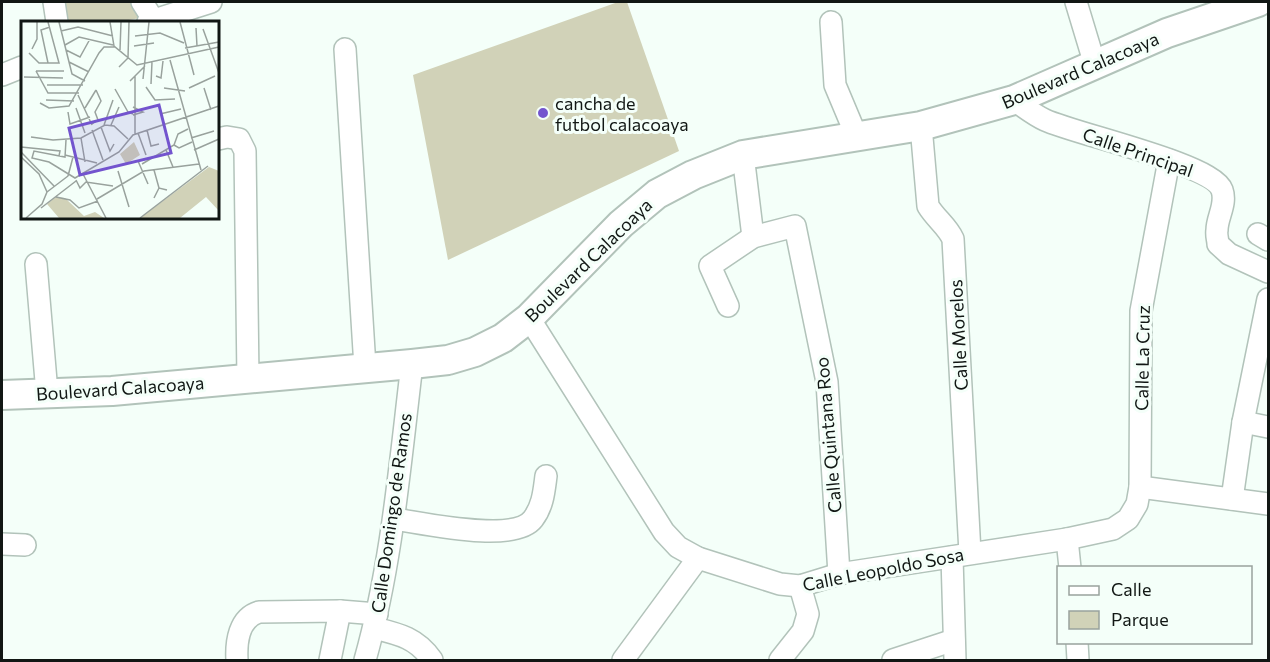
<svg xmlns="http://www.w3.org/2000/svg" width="1270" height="662" font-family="Commissioner,sans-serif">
<rect width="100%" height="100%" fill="#f4fff9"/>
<g fill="#d1d2b8">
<polygon points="61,2 137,2 146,17 117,22 64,22"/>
<polygon points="618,2 627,2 679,151 448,260 413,75"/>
</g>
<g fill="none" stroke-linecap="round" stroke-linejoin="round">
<g stroke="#b2c3ba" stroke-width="24">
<g id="street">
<polyline points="54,2 57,22"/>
<polyline points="142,2 154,21"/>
<polyline points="1076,2 1095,65"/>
<polyline points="148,22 211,2"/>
<polyline points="831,22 835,85 856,135"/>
<polyline points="345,49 365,367"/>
<polyline points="2,75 22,67"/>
<path d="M1014,100c10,7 20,15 31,20 30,14 168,44 177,70 5,14 -5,27 -5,40 -1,5 1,10 1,14l11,10 39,18"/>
<path d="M921,126l7,80c8,13 19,20 25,33l17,314"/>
<polyline points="218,139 227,137 239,139 245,151 248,379"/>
<polyline points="743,155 753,237"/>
<polyline points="1258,234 1268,240"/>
<polyline points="36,264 47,393"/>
<polyline points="728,306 710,266 753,237 795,226 827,382 839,574"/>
<polyline points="529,318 664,532 678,547 698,558 780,584 800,586 839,574 1067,539 1113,529 1128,519 1137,504 1140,487 1141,311 1169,160"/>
<polyline points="1243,422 1268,427"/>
<polyline points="1140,487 1268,504"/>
<polyline points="1232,499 1243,422 1268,299"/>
<path d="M394,519c29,4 120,25 139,0 10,-13 11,-28 13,-43"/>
<polyline points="1067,539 1070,568"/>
<polyline points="2,544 25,545"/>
<polyline points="952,557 955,660"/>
<path d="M374,628c25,6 43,10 58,32"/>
<polyline points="1077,642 1078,660"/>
<path d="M237,660c-1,-18 2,-42 22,-48l81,-1 37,3"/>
<polyline points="330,660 340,611"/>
<path d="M365,660c27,-96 35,-197 47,-296"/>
<polyline points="623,660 698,558"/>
<polyline points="780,660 803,631 808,614 800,586"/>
<polyline points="893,660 954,640"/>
</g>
</g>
<g stroke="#b2c3ba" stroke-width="32">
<polyline id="secondary" points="2,395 112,391 412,364 448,360 475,352 503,338 529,318 621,224 657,194 693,175 743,155 921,126 1014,100 1167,33 1258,2"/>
</g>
<use href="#street" stroke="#fff" stroke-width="21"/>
<use href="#secondary" stroke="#fff" stroke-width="28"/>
</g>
<circle fill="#7354ce" stroke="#f4fff9" stroke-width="2" cx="543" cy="113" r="6"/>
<g text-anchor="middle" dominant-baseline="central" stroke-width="6" stroke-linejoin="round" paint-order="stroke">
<g font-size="18" fill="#111714" stroke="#f4fff9">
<text transform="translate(1080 70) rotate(-23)">Boulevard Calacoaya</text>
<text transform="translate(1138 152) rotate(19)">Calle Principal</text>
<text transform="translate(588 260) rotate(-44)">Boulevard Calacoaya</text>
<text transform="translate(958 335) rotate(-93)">Calle Morelos</text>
<text transform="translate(1142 358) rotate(-89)">Calle La Cruz</text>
<text transform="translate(120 388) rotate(-4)">Boulevard Calacoaya</text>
<text transform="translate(828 435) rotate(-95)">Calle Quintana Roo</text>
<text transform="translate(391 513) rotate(-82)">Calle Domingo de Ramos</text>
<text transform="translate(883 569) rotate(-11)">Calle Leopoldo Sosa</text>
</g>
<g font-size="18" fill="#111714" stroke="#f4fff9" text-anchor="start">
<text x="555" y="103">cancha de<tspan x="555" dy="21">futbol calacoaya</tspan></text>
</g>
</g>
<g transform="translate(21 21)">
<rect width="198" height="198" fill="#f4fff9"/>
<path d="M113,121l6,13 -14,9 -6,-10zM188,146l10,4v40l-13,-14 -26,21h-40zM35,176l9,1 19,18 11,-4 9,6h-45l-12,-14z" fill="#d1d2b8"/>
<path fill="none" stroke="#99a29d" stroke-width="1.5" d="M38,1l13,52 13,7M89,1l4,24 23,19 82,-18M159,1l14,53M175,7l1,18M182,8l16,44M40,10l17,-4 35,9M114,15l25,-3 24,10M44,24l14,-8 34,8M113,25l20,-3M164,27l34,-6M11,28l5,-10v-17M45,29l14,7 10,-18M99,29l1,-28M8,32l10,10h20l-11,-41M149,39l31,110M48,41l20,10M27,42l-7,-33 9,-3M98,46l9,-9 1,-36M15,50l12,22h31M15,50h28M114,55v58M135,55l5,2 2,-17M3,56l39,1M122,58l6,-57M109,60l15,-15M130,63l1,-22M26,64h36M125,66l9,13 20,-1M143,67l21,3M168,67l26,-12M183,67l7,22M94,68l13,23 5,2M57,74l14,30M25,79l28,1M19,82l9,5 20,-2 30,-53 5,-6h11M55,87l9,25M64,87l11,-18M47,91l2,12 20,-7M139,93l21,-5M112,94l10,-3 -10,-5M71,103l6,-4 -3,-8 6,-11 -5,-11M83,104l9,-25M90,104l8,-18M80,106l9,24 4,-7M71,109l11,30M126,109l4,16 8,-2M117,112l8,22M10,116l22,3 28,-2 24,-13 9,1 14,13M60,117l4,24M170,117l23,-7M45,119l-1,17 -31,-6 -2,7 17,4 26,16 44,-26 14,-17 86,-29M153,124l5,3 13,-6M0,126l39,4 -1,5M145,129l7,17M173,129l25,-11M0,131l33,34M44,134l32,8M0,136l18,17 8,18 -5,12 -16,14M117,140l10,23M121,143l32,-19 4,-11 10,-5M133,149l5,18M97,150l11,36M62,153l23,44M47,155l5,-19M55,159l4,8 6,-6 27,4M26,171l21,-16M35,176l14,3 9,8 19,-7M133,177l5,-10 8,2M76,178l47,-28 55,-7M20,187l35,-27M119,197l68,-52"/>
<path fill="#7354ce" fill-opacity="0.15" stroke="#7354ce" stroke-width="3" d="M138,84l12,48 -91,22 -11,-47z"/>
<rect width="198" height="198" fill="none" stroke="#111714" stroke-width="3"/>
</g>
<rect width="1270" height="662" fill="none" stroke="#111714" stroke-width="6"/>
<rect x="1057" y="566" width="195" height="78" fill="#f4fff9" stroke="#99a29d" stroke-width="1.5"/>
<rect x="1069" y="586" width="30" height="9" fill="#ffffff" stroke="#99a29d" stroke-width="1.5"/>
<text x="1111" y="596" font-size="18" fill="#111714">Calle</text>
<rect x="1069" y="611" width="30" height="18" fill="#d1d2b8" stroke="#99a29d" stroke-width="1.5"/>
<text x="1111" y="626" font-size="18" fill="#111714">Parque</text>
</svg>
